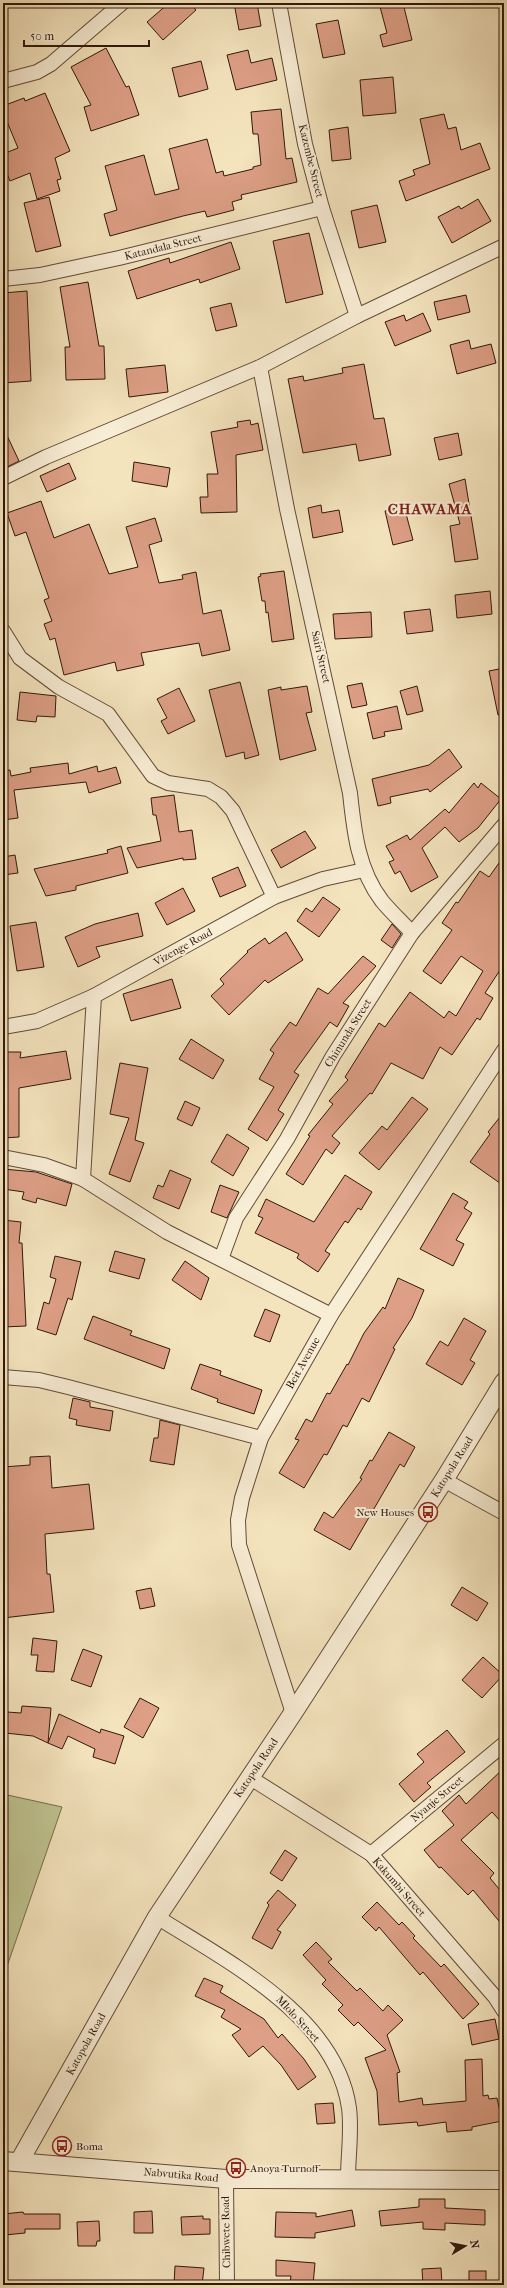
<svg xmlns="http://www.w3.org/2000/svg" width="507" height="2288" font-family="'IM FELL French Canon',serif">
<rect width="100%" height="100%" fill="#f4e4be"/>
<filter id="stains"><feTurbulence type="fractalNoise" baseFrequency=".005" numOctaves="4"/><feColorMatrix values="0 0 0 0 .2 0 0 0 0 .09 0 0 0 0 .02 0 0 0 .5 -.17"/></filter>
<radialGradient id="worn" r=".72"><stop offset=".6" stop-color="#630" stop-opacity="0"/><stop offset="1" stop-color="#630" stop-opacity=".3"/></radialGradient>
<polygon fill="#bec390" stroke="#786e4d" points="3,1794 62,1807 3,1978"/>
<g fill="#dd9f86" stroke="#31180a">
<polygon points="169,3 190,3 196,10 163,40 147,22"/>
<polygon points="234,3 257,3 261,26 239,30"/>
<polygon points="379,3 403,3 412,40 383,47 380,35 387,33"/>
<polygon points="338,20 345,54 323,58 316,24"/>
<polygon points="106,48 126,87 129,86 139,115 91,131 84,107 91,105 71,67"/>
<polygon points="248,50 251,63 272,58 277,80 236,90 227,55"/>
<polygon points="201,61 208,89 179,97 172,68"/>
<polygon points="393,77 396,113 363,116 360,80"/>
<polygon points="45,93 70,151 55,158 61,179 57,180 60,191 37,199 30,173 10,181 3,164 3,154 18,148 3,112 3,106 24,98 25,101"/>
<polygon points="281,109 286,159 292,158 297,182 241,195 242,199 232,202 234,210 207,217 205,211 183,216 110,236 104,214 117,210 105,166 144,155 155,195 179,189 169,149 207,139 216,173 223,171 224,176 253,169 253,167 261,165 258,134 253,134 251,112"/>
<polygon points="444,114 448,129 456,127 461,150 480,143 490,169 406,201 399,181 415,175 413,170 430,164 420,119"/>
<polygon points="348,127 351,159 332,161 329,130"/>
<polygon points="49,197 61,246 36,252 24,203"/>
<polygon points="478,199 491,221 452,243 438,217 459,206 461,209"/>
<polygon points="377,205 386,242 359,248 351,211"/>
<polygon points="309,233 323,294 286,303 273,241"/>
<polygon points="231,242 240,269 200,283 199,279 137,299 128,271 169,258 170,263"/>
<polygon points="88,282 99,346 104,346 105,379 66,380 65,347 70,347 60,287"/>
<polygon points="27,291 31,381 3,383 3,293"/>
<polygon points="466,295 470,312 438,320 434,302"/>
<polygon points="231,303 237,326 216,331 210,308"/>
<polygon points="423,313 431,331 395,346 385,322 404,315 406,321"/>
<polygon points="469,340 471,349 491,344 496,363 457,374 450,345"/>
<polygon points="364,364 374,419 384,418 391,455 359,461 356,444 303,453 288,379 303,376 304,381 343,373 342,368"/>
<polygon points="165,365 168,392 129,397 126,369"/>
<polygon points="250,420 251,425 258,423 263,450 236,455 237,512 201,513 200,497 208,497 207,474 218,474 211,432 238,427 237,422"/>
<polygon points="3,427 19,461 3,469"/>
<polygon points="458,433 462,455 439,460 434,438"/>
<polygon points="134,462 170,468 167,487 132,481"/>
<polygon points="69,463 76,479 47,492 40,476"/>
<polygon points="465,479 478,559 455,562 450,526 460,524 449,484"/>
<polygon points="41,501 54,538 89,524 109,574 138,567 126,527 155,518 162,541 149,545 159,583 183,579 182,575 196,572 203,614 221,610 230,650 202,656 199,643 141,653 144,665 117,671 115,662 64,675 55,638 50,640 44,624 52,621 44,600 49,598 26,532 15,536 7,513"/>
<polygon points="321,505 322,513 339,510 343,532 313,538 308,508"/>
<polygon points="404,506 413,540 393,545 385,511"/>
<polygon points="284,571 294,639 272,642 268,612 266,613 265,601 262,601 258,577 261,576 260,574"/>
<polygon points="490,591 492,614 457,618 455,595"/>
<polygon points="430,609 433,631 407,634 404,612"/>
<polygon points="371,612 372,637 335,639 333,614"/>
<polygon points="504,668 504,714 498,715 489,671"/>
<polygon points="240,682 259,755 245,759 244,752 226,757 209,690"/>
<polygon points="362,683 367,705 352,708 347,686"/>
<polygon points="307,686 312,712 306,713 316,750 280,760 268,690 281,687 281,690"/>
<polygon points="417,686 423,711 407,715 400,691"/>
<polygon points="179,688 195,721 168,734 161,721 167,718 157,699"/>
<polygon points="20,692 56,696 55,717 37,716 36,722 17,720"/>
<polygon points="397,706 402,729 384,732 385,736 373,739 367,713"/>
<polygon points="449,749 462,767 430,792 428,789 390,797 391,803 378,806 372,779 429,765"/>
<polygon points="68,763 69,774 97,766 98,772 116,767 121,783 89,793 86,782 14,790 18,818 3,820 3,771 10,770 11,776 31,772 30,768"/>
<polygon points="474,783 478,788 481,783 501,799 478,828 459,842 445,827 422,848 438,877 411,892 400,871 395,874 389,862 394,860 386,846 407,835 410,840 445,809 449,813"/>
<polygon points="174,795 179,832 192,830 196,859 183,860 183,858 137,868 127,848 161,841 156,815 153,815 151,798"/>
<polygon points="305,831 316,848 281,868 271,850"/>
<polygon points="121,846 128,873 76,886 76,890 46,896 34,869 108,853 107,850"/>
<polygon points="15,855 18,873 3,875 3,857"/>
<polygon points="504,856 504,964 485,993 493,998 480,1020 477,1018 452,1055 440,1047 423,1079 391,1063 372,1094 370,1093 332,1136 340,1143 332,1154 326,1149 303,1185 286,1174 310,1136 308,1135 333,1104 329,1101 348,1080 345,1077 379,1023 385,1027 410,992 444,1018 449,1011 456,1016 483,971 461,956 441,984 423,971 452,930 442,923 456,902 458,903 480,871 489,877"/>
<polygon points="238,867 246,886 220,897 212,878"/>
<polygon points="183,888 195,911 167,925 155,903"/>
<polygon points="323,897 340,909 319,937 297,921 306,908 312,912"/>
<polygon points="138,913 143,936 96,947 100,957 78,967 65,937 95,924"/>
<polygon points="36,922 44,967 17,971 10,926"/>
<polygon points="392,924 401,934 392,948 381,940"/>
<polygon points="286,932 303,960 268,983 265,980 229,1015 211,996 224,984 220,979 248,952 247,951 265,938 269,944"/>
<polygon points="363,956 376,966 343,1003 349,1006 337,1027 330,1022 294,1072 299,1075 278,1110 284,1114 267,1141 248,1129 274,1087 259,1079 274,1053 270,1050 290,1022 296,1026 318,988 328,994"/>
<polygon points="172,979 181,1008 131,1021 123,994"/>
<polygon points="191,1039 224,1060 213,1079 179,1059"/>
<polygon points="66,1051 71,1079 19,1088 19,1137 3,1138 3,1052 21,1052 20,1058"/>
<polygon points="120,1063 148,1068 135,1140 144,1143 130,1182 109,1174 129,1118 110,1114"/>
<polygon points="412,1097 428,1109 379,1170 359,1153 382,1126 387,1130"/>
<polygon points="185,1101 200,1108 192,1126 177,1119"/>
<polygon points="504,1112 504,1186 470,1162 490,1134 488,1132"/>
<polygon points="227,1134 249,1148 233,1176 211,1162"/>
<polygon points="3,1169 36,1172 72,1184 66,1206 37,1198 36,1203 22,1199 24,1192 3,1189"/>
<polygon points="170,1170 191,1179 179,1209 153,1198 158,1185 163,1187"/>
<polygon points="345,1175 372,1192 361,1210 358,1208 348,1223 345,1221 325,1251 330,1254 318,1272 297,1258 299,1254 255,1233 263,1218 258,1216 266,1199 314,1222"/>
<polygon points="220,1185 239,1192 227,1218 211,1212"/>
<polygon points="453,1193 468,1202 464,1208 472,1213 456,1240 464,1244 453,1266 420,1249"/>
<polygon points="3,1220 21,1222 19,1243 22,1243 26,1326 3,1327 3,1284 6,1284 7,1259 3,1258"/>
<polygon points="115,1251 145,1259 139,1279 109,1271"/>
<polygon points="55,1256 81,1262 72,1300 68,1298 56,1335 37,1329 44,1302 49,1304 56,1279 50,1277"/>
<polygon points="185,1261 209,1278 201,1300 172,1280"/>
<polygon points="398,1278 424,1290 412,1318 393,1348 395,1349 369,1402 362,1398 347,1427 343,1425 327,1455 324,1454 304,1488 279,1473 299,1440 295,1439 306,1419 312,1422 327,1393 330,1394 347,1364 348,1365 364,1333 383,1307 385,1309"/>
<polygon points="265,1309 280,1315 270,1342 254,1336"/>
<polygon points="93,1316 132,1331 130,1335 170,1349 164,1369 84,1339"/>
<polygon points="464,1318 486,1331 470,1360 475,1363 462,1385 426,1364 440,1341 448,1346"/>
<polygon points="200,1364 221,1371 220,1375 262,1390 254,1414 217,1402 218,1399 191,1389"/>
<polygon points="73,1398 90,1402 90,1407 113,1411 110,1431 76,1425 77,1420 69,1418"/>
<polygon points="160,1420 180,1425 174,1465 150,1461 154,1438 158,1438"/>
<polygon points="389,1432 415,1447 404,1467 400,1464 350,1550 314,1530 324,1512 333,1518 362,1479 360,1478 370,1460 372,1461"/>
<polygon points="50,1456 52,1488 89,1484 94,1529 45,1534 47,1574 50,1574 54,1612 3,1618 3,1467 30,1465 30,1457"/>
<polygon points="462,1587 488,1603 477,1621 451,1605"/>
<polygon points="151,1588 155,1606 140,1609 136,1591"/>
<polygon points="33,1638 57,1641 54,1672 36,1671 38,1655 31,1655"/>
<polygon points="83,1649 102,1656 91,1687 71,1680"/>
<polygon points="483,1657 503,1675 482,1698 462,1680"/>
<polygon points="140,1698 159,1708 143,1738 124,1727"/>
<polygon points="22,1706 51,1708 48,1743 33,1736 5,1733 7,1712 21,1713"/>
<polygon points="59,1714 100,1733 101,1729 124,1736 115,1764 93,1757 95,1749 68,1736 62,1749 48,1743"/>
<polygon points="447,1730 465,1752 427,1783 431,1787 414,1802 399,1784 424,1762 417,1754"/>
<polygon points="504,1768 504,1825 492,1812 461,1840 494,1873 490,1878 504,1895 504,1927 473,1890 468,1895 441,1867 439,1868 424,1850 454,1825 442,1811 459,1795 466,1804"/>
<polygon points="285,1850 297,1858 282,1881 270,1873"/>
<polygon points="278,1890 296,1905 277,1930 281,1932 272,1949 252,1938 269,1905 267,1903"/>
<polygon points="377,1902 399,1925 402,1922 415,1936 413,1938 441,1967 444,1964 479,2004 463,2019 423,1972 420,1975 379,1927 376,1931 362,1917"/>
<polygon points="316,1942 332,1959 328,1962 357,1991 360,1988 383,2011 388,2005 403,2020 387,2035 400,2072 397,2073 399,2102 422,2098 423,2105 466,2101 465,2060 482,2059 483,2096 488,2095 489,2099 497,2098 502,2121 472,2127 472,2130 447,2132 446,2122 418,2126 417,2122 379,2125 377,2091 365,2058 386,2050 358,2022 354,2026 338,2010 343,2005 322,1984 326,1980 303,1955"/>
<polygon points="204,1978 223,1986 220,1992 264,2019 278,2038 282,2034 304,2059 316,2077 298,2090 281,2065 263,2046 249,2057 232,2035 241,2029 221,2017 225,2010 195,1996"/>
<polygon points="495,2019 499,2039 472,2045 468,2024"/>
<polygon points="333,2103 335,2123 317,2124 315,2104"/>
<polygon points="419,2199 445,2199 445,2208 485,2210 485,2225 445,2223 445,2230 423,2229 423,2222 381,2226 379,2211 419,2207"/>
<polygon points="352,2210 355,2226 315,2233 315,2238 275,2237 276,2212 316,2213 316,2217"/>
<polygon points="152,2211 153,2233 134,2233 134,2212"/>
<polygon points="23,2212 24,2214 60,2214 60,2229 25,2229 25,2233 5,2235 3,2214"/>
<polygon points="203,2216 203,2219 210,2219 210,2234 182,2235 181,2217"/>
<polygon points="99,2221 100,2241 97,2241 96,2246 78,2246 77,2222"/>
<polygon points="276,2260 315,2263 313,2285 290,2283 291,2276 276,2276"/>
<polygon points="175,2266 204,2268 202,2285 174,2285"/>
<polygon points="441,2268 442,2285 423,2285 422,2269"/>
<rect x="469" y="2271" width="17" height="14"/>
</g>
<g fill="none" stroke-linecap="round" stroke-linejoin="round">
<g stroke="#624b37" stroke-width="16">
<g id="minor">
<polyline points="279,3 305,144 322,208 357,316"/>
<polyline points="3,81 37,72 51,64 122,3"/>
<polyline points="3,279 40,275 119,258 322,208"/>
<path d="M260,367l27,142 63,284c4,38 8,77 32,108 9,11 20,21 30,32"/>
<polyline points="3,478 46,457 260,367 357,316 504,246"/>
<polyline points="3,631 20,658 59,687 108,714 153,776 168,783 208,789 221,797 233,811 274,897"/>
<polyline points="3,1027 37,1021 94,996 274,897 323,879 364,870"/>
<polyline points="3,1157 44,1165 83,1179 167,1232 331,1315"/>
<polyline points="83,1179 94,996"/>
<polyline points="221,1259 236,1218 287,1139 333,1056 412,933 504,825"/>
<polyline points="3,1377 39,1380 68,1387 261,1438"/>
<polyline points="444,1480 504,1513"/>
<polyline points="293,1713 239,1545 238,1520 242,1498 261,1438 331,1315 504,1050"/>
<polyline points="249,1777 371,1854 495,1997 504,2011"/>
<polyline points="371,1854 504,1744"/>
<path d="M157,1917c71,45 179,99 192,191 3,23 -1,48 -1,70"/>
<polyline points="226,2179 227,2285"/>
</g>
</g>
<g stroke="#624b37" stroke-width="20">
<g id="tertiary">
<polyline points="3,2161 226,2179 504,2180"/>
<polyline points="19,2162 157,1917 293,1713 444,1480 504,1382"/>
</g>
</g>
<use href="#minor" stroke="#f8edd5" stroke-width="14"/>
<use href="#tertiary" stroke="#f8edd5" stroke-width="18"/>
</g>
<defs>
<g id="bus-ring" transform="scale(1)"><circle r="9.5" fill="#f8edd5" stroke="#8f2418" stroke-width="1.5"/><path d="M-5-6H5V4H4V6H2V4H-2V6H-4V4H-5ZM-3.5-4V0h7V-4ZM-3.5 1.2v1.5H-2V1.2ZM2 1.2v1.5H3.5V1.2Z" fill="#8f2418"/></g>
</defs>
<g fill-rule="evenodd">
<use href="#bus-ring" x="428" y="1512"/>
<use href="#bus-ring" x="62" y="2146"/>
<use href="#bus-ring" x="236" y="2168"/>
</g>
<g text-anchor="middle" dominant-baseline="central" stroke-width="4" stroke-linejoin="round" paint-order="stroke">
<g font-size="11" fill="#31180a" stroke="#f8edd5">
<text transform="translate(311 161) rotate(76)">Kazembe Street</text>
<text transform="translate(163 247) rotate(-14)">Katandala Street</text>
<text transform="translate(321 657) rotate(77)">Sairi Street</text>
<text transform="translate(183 947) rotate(-29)">Vizenge Road</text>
<text transform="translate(348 1033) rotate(-58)">Chinunda Street</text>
<text transform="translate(303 1363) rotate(-61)">Beit Avenue</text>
<text transform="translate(452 1467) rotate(-58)">Katopola Road</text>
<text transform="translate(256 1768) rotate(-56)">Katopola Road</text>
<text transform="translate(437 1799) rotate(-40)">Nyanje Street</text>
<text transform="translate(399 1887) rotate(49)">Kakumbi Street</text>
<text transform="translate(298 2019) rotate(47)">Mlolo Street</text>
<text transform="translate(86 2044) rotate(-61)">Katopola Road</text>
<text transform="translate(181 2175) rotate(5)">Nabvutika Road</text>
<text transform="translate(226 2232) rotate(-91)">Chibwete Road</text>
</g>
<g font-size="11" fill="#31180a" stroke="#f8edd5" text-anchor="start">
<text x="414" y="1512" text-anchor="end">New Houses</text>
<text x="76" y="2146">Boma</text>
<text x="250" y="2168">Anoya Turnoff</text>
</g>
<g font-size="15" font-weight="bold" letter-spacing="1" fill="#7a1f14" stroke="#f8edd5">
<text x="430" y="509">CHAWAMA</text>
</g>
</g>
<rect width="507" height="2288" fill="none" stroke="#f4e4be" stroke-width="16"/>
<rect x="4" y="4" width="499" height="2280" fill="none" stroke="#31180a" stroke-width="2"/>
<rect x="8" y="8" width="491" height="2272" fill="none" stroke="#31180a"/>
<g transform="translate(465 2246) rotate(80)" stroke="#f8edd5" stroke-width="3" paint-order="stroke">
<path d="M0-3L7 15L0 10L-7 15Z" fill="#31180a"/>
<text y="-6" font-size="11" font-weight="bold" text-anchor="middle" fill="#31180a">N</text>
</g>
<path d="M24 40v6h125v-6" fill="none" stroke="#31180a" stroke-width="2"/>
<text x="30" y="40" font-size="12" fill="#31180a" stroke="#f8edd5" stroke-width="3" paint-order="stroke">50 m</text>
<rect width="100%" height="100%" filter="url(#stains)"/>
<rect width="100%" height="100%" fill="url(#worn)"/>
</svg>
